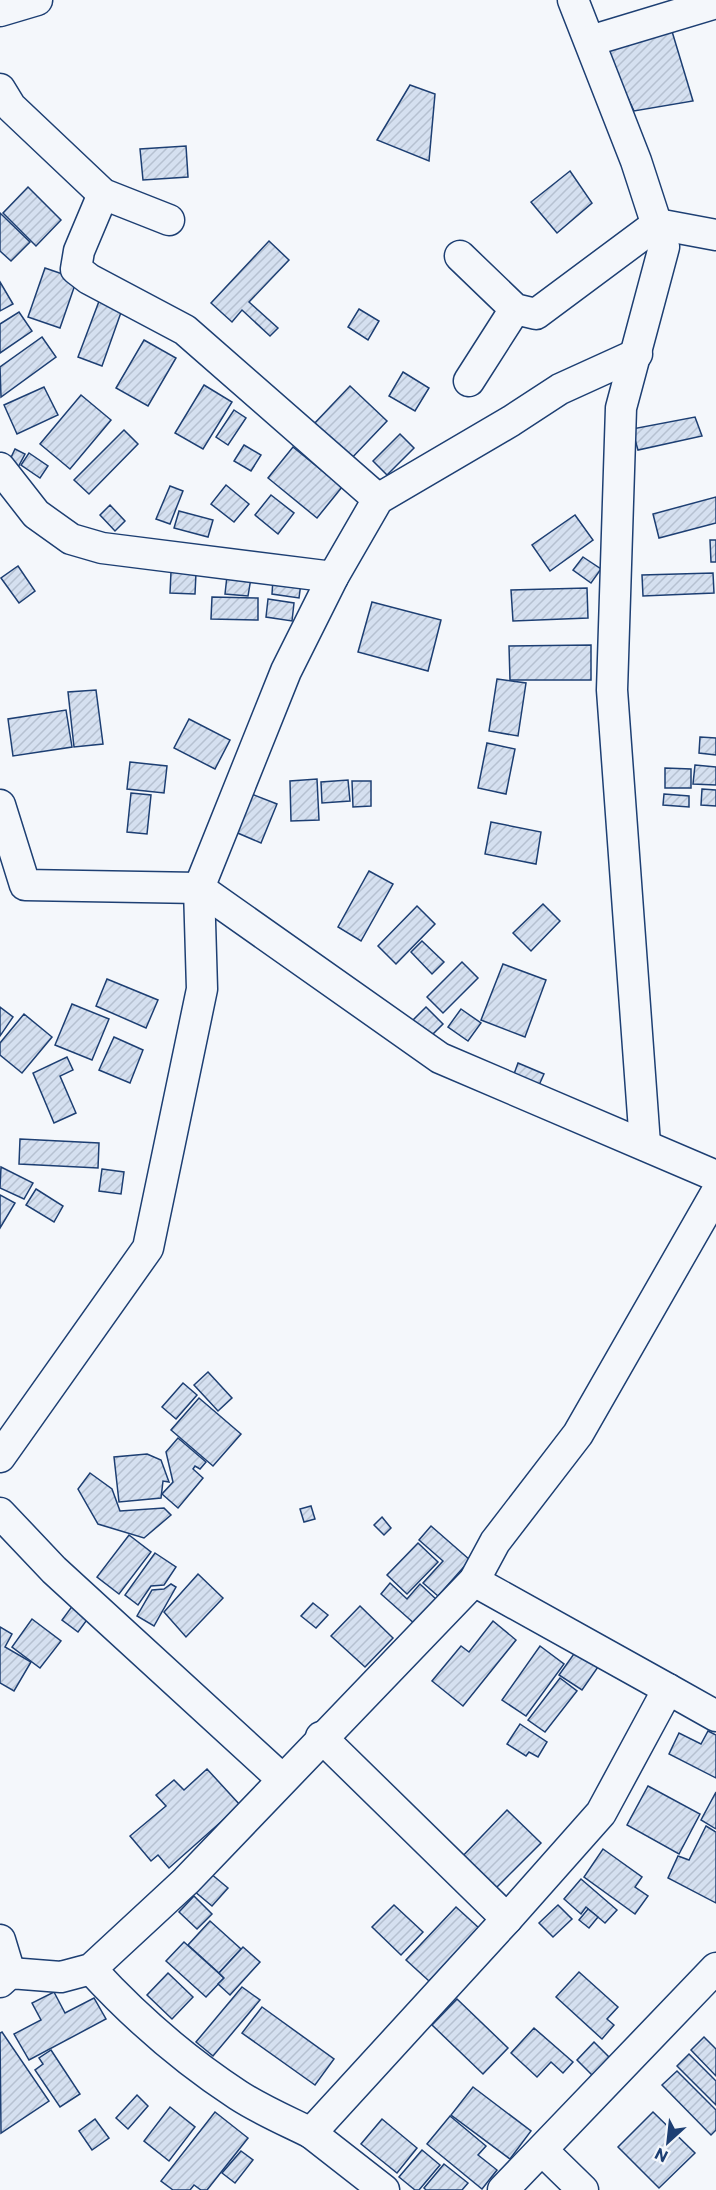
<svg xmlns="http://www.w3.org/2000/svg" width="716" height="2190" font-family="Commissioner,sans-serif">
<defs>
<pattern id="building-hatch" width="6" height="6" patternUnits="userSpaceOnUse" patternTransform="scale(1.5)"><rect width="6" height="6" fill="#d5e0f0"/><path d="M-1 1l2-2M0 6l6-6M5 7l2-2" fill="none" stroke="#b6c1d1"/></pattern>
</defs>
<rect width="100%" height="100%" fill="#f4f7fb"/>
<g fill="url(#building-hatch)" stroke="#1d3f73" stroke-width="1.5">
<polygon points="671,28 693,101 634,111 600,38"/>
<polygon points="410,85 435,94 429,161 377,140"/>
<polygon points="186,146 188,177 143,180 140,149"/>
<polygon points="570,171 592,203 557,233 531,202"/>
<polygon points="28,187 61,220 36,246 3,213"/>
<polygon points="0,213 30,242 11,261 0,251"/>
<polygon points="269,241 289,260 249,302 278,328 270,336 242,310 232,322 211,303"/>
<polygon points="45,268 77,279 60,328 28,317"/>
<polygon points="0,282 13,304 0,311"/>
<polygon points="101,296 124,304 102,366 78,357"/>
<polygon points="359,309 379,321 368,340 348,327"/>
<polygon points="19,312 32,331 0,353 0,324"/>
<polygon points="42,337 56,357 1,397 0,367"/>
<polygon points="144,340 176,358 148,406 116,388"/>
<polygon points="403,372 429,388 415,411 389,396"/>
<polygon points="204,385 232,402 203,449 175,433"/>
<polygon points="350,386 387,421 349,461 312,426"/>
<polygon points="44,387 58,415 17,434 4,405"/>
<polygon points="81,395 111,420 70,469 40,444"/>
<polygon points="234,410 246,418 228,445 216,437"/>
<polygon points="695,417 702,436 638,450 632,429"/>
<polygon points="124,430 138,444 89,494 74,480"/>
<polygon points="400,434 414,448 387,475 373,461"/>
<polygon points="244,445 261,455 251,471 234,461"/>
<polygon points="293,447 342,487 317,518 268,478"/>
<polygon points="15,449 25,454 16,471 7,466"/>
<polygon points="29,453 48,466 40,478 21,465"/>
<polygon points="226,485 249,504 234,522 211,504"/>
<polygon points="170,486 183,491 170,524 156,519"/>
<polygon points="271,495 294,513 278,534 255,515"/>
<polygon points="716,497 716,523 659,538 653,514"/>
<polygon points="110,505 125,521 115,531 100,515"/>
<polygon points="179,511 213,520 208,537 174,528"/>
<polygon points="575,515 593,540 550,571 532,545"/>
<polygon points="710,540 716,540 716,562 711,562"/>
<polygon points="583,557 601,569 591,583 573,570"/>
<polygon points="18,566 35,591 19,603 1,578"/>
<polygon points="171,572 196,573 195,594 170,593"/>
<polygon points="713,573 714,593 643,596 642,575"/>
<polygon points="227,576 251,578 248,596 225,594"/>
<polygon points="273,579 301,583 299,598 272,594"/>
<polygon points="587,588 588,618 513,621 511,590"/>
<polygon points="212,597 258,598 258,620 211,619"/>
<polygon points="268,599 294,603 292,621 266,617"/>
<polygon points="372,602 441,620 428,671 358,652"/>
<polygon points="591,645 591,680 510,680 509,646"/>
<polygon points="497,679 526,683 518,736 489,731"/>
<polygon points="96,690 103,744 74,747 68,692"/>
<polygon points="66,710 72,747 13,756 8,719"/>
<polygon points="189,719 230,740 215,769 174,748"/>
<polygon points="700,737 716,738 716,755 699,753"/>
<polygon points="487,743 515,749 506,794 478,788"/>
<polygon points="130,762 167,766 164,793 127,789"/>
<polygon points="695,765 716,767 716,785 693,784"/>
<polygon points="665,768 691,769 691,788 665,788"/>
<polygon points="317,779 319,820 291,821 290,781"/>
<polygon points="348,780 350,801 322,803 321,782"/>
<polygon points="352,781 371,781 371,806 353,807"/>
<polygon points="702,789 716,790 716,806 701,805"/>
<polygon points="131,793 151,795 147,834 127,832"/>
<polygon points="249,793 277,804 261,843 233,831"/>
<polygon points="664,794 689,796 689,807 663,805"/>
<polygon points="491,822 541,832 536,864 485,854"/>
<polygon points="369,871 393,884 361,941 338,927"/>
<polygon points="543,904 560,921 531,951 513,933"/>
<polygon points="417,906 435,924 396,964 378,946"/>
<polygon points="422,941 444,962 432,974 411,952"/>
<polygon points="462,962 478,978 443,1013 427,997"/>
<polygon points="503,964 546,980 525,1037 481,1020"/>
<polygon points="107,979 158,1000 146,1028 96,1006"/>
<polygon points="72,1004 109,1019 92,1060 55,1045"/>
<polygon points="0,1007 13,1017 0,1036"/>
<polygon points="426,1007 443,1024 428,1039 411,1022"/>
<polygon points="461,1009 481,1023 468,1041 448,1027"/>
<polygon points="24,1014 52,1037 22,1073 0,1055 0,1043"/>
<polygon points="114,1037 143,1050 130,1083 99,1070"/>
<polygon points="67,1057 73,1070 60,1076 76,1113 54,1123 33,1073"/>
<polygon points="518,1063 544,1074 539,1085 514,1074"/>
<polygon points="20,1139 99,1143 98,1168 19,1164"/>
<polygon points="1,1167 33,1183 24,1199 0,1188"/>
<polygon points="102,1169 124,1172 121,1194 99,1191"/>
<polygon points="36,1189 63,1206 54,1222 26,1205"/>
<polygon points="0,1195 15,1203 0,1228"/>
<polygon points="208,1372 232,1398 218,1411 194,1385"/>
<polygon points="183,1383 197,1395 176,1419 162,1407"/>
<polygon points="199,1398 241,1434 213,1466 171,1430"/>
<polygon points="178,1438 206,1462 200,1469 195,1466 193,1469 203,1478 178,1508 162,1494 173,1482 166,1452"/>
<polygon points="147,1454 161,1460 169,1482 163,1481 161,1498 119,1502 114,1457"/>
<polygon points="90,1473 112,1489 120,1511 164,1508 171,1515 144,1538 98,1524 78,1489"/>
<polygon points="311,1506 315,1519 304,1522 300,1509"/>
<polygon points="382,1517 391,1528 384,1535 374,1525"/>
<polygon points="431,1526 470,1560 438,1596 423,1583 443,1561 419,1540"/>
<polygon points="129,1535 151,1552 119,1594 97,1577"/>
<polygon points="418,1543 438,1562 407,1594 387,1575"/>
<polygon points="155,1553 176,1567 164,1585 151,1586 138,1605 125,1595"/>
<polygon points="198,1574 223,1598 186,1637 164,1612"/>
<polygon points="390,1583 407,1599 420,1584 438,1601 416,1625 381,1594"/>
<polygon points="171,1584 176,1587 154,1626 137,1616 152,1590 164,1589"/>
<polygon points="79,1597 95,1609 78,1632 62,1620"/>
<polygon points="313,1603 328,1615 316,1628 301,1616"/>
<polygon points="360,1606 393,1638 365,1667 331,1636"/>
<polygon points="32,1619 61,1641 40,1668 12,1647"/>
<polygon points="493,1621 516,1640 463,1706 432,1681 461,1646 469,1652"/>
<polygon points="0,1627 12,1634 5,1647 31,1662 14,1691 0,1683"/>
<polygon points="540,1646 564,1664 526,1716 502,1700"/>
<polygon points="576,1651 598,1667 582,1690 559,1675"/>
<polygon points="560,1678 577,1691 545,1732 528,1720"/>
<polygon points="520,1724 547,1742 538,1757 529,1752 526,1756 507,1744"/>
<polygon points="708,1731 716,1735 716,1778 669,1754 679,1733 701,1744"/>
<polygon points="207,1769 240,1805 169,1868 158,1855 151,1861 130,1836 166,1806 156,1795 174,1780 184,1790"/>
<polygon points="648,1786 700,1814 679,1854 627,1825"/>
<polygon points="716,1792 716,1829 701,1820"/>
<polygon points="507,1810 541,1843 491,1893 458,1861"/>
<polygon points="706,1826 716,1832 716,1903 668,1878 678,1856 689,1860"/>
<polygon points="603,1849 642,1877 635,1887 648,1896 635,1914 584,1877"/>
<polygon points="204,1868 228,1888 212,1906 188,1886"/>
<polygon points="581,1879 617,1910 605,1923 586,1907 581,1914 564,1899"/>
<polygon points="194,1896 212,1914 197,1929 179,1912"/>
<polygon points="394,1905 423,1932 401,1955 372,1927"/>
<polygon points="558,1905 572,1919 553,1937 539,1923"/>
<polygon points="456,1907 479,1928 429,1981 406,1960"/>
<polygon points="588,1909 598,1917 589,1928 579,1920"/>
<polygon points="210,1921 241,1949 219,1973 188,1945"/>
<polygon points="184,1942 224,1978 206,1997 166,1961"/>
<polygon points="243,1947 260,1962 230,1995 218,1984 224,1978 219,1973"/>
<polygon points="579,1972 618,2007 607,2019 614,2025 602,2039 556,1997"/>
<polygon points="168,1973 193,1997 172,2019 147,1995"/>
<polygon points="242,1987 260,2000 213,2056 196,2042"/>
<polygon points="54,1992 65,2013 94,1998 106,2019 29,2060 14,2034 41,2020 32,2003"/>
<polygon points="457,1999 508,2048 483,2074 432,2025"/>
<polygon points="262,2007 334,2059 315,2085 242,2033"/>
<polygon points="534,2028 573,2062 563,2073 551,2062 537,2077 511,2053"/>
<polygon points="2,2032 49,2101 1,2133 0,2033"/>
<polygon points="704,2037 716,2049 716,2076 691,2050"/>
<polygon points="594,2042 611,2059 594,2077 577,2060"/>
<polygon points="51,2050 80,2094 60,2107 35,2070 43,2064 39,2058"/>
<polygon points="689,2054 716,2081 716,2105 677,2066"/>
<polygon points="677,2071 716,2110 716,2130 711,2135 662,2085"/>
<polygon points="473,2087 531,2131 510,2159 451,2115"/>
<polygon points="137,2095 148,2106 128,2129 116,2118"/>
<polygon points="170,2107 195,2127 169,2161 144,2141"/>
<polygon points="215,2112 248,2138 207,2190 201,2190 194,2185 190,2190 173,2190 161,2181"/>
<polygon points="653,2112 695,2153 659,2188 618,2147"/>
<polygon points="450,2116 486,2146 478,2155 497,2170 482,2189 427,2144"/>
<polygon points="95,2119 109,2138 92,2150 79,2131"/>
<polygon points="382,2119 417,2148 397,2173 361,2144"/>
<polygon points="422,2150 440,2165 419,2190 415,2190 399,2177"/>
<polygon points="241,2151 253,2160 235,2183 222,2173"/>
<polygon points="444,2164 468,2183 462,2190 426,2190 424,2188"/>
</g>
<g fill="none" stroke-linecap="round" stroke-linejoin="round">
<g stroke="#1d3f73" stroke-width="33">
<g id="minor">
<polyline points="573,0 636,161 664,247 621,408 612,690 645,1144"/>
<polyline points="0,11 37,0"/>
<polyline points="590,41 716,3"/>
<polyline points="0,89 11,107 103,194 169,220"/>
<polyline points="103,194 79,251 76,269 89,279 185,330 378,499"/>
<polyline points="460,256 515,309 536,314 657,224 716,235"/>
<polyline points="469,381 515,309"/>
<polyline points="0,468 36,514 71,539 102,548 333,577"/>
<polyline points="0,805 25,885 199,888 440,1058 716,1176"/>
<polyline points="0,1457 148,1248 202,989 199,888 286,671 333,577 378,499 511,421 560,389 637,354"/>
<polyline points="0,1513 54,1570 282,1779"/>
<polyline points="474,1581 668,1689"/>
<polyline points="321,1737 507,1919 601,1813 668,1689 716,1716"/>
<polyline points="0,1940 10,1973"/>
<path d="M91,1969c44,48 92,90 147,126 23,15 49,26 73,38"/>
<polyline points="0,1982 10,1973 61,1977 91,1969 186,1881 474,1581 495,1542 578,1434 716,1193"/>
<polyline points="542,2150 583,2190"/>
<polyline points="384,2190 311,2133 507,1919"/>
<polyline points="503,2190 716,1968"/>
</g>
</g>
<use href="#minor" stroke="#f4f7fb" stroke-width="30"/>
</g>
<g transform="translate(668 2142) rotate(207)" stroke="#f4f7fb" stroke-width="4.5" paint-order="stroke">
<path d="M0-4.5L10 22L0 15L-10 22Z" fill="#1d3f73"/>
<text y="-9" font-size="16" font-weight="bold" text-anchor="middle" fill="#1d3f73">N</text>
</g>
</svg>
